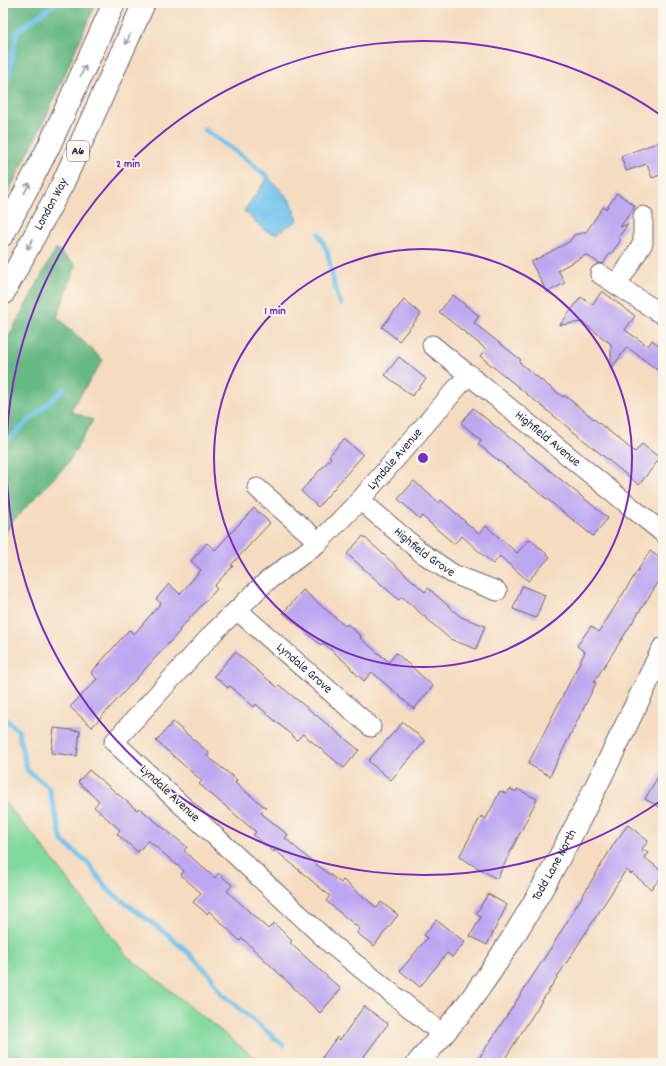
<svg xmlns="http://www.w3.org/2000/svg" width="666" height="1066" font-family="Dekko,sans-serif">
<rect width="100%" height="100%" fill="#fbf7ec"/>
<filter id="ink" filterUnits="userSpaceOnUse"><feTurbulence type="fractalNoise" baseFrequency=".025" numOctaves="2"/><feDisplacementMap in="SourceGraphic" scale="8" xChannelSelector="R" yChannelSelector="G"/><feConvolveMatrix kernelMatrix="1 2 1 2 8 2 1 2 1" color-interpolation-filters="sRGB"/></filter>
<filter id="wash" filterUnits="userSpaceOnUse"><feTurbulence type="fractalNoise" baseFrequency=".012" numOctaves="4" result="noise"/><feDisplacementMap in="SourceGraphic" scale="16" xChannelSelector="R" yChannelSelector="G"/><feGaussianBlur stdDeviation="0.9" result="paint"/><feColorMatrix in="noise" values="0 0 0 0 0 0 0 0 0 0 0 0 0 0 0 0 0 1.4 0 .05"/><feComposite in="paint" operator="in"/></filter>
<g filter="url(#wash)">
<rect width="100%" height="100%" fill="#f5dcc0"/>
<polygon fill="#81d99d" stroke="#527e6c" points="3,801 35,837 126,955 261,1063 3,1063"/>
<g fill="#68b984" stroke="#456e60">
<polygon points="3,3 96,3 46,117 3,203"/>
<polygon points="56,249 76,265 57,317 103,360 70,411 93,420 68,463 12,522 3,538 3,347"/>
</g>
<polygon fill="#70c3ec" stroke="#497294" points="268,177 289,199 298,220 276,234 264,230 244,211"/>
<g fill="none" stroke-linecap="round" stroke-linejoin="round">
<g stroke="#70c3ec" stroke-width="5">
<polyline points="3,101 17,32 55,3"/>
<polyline points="204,129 246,159 268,177"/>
<polyline points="319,234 327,251 335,288 341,304"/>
<polyline points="3,444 64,389"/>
<polyline points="3,717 18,730 27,770 49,788 62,841 88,863 108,890 168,935 191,955 210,975 222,994 283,1045"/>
</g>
</g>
<g id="blocks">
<g fill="#bea7f1">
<polygon points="659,142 663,153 663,174 652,178 647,164 626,171 621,156"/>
<polygon points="617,193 635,206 620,227 628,224 618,238 621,240 611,254 610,253 603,264 599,263 586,255 558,270 565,283 547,292 531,262 569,242 574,235 586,232 603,207 606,209"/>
<polygon points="602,291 635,316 625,330 648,346 652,340 663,348 663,374 627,347 611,369 611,344 582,322 560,325 581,297 592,305"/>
<polygon points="453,295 479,316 474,323 521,360 519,362 546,384 563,397 564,395 635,452 642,444 660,458 639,485 480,356 486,349 439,312"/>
<polygon points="404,300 421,314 399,341 382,327"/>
<polygon points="399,357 426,379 412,396 385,375"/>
<polygon points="473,408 608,518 593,536 478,444 481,440 461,423"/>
<polygon points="344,439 363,455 318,507 301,491 331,458 329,456"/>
<polygon points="414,481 439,503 441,500 479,534 486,526 517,553 530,539 550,557 528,581 500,556 493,564 462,536 454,544 422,516 420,519 398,499"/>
<polygon points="254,508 270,523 231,565 233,566 214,586 217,589 179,630 180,631 92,727 70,707 97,679 91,673 129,630 134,634 161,603 156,599 169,584 180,594 201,570 191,561 207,543 215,550"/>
<polygon points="363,536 425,592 428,588 461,617 485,626 476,649 450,639 402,597 399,600 347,554"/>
<polygon points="650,551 663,560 663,575 594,682 596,683 550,776 528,764 585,652 577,646 591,626 599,632"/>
<polygon points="522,586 545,595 536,618 513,609"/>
<polygon points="303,590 345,626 347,624 361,636 360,638 389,662 396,653 433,686 414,709 372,672 364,681 350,668 351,667 323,643 321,645 283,613"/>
<polygon points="235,652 277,687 279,685 359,750 344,768 303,734 297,740 256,704 254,707 230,686 228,688 214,676"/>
<polygon points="173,722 209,753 207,756 237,780 235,783 266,808 261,813 288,835 285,838 308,858 341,883 343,880 377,908 381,902 398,915 374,946 357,933 360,929 326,901 330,896 275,850 274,852 253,835 256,832 199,784 202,781 156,741"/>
<polygon points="403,722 425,741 391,780 368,761"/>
<polygon points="54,728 80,731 77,756 51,753"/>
<polygon points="663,768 663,809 645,799"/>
<polygon points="89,770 137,810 139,808 187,847 184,851 215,878 218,873 232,885 227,891 268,929 274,923 292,941 290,943 341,989 320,1013 242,938 240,941 209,911 207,914 193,902 201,893 181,875 184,871 148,840 138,852 117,834 120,830 94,807 99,801 78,782"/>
<polygon points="510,789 516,792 517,789 537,799 497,879 459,857 481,816 486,819 500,791 507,794"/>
<polygon points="628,825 648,841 642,849 648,853 644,857 663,872 663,875 651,889 632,873 631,874 626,870 502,1063 476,1063 554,943 615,842"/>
<polygon points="488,894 507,905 487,945 470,936 481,917 476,914"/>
<polygon points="436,920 465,942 452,957 447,953 420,987 400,971 427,938 424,935"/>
<polygon points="364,1006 388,1024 359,1063 318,1063 337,1037 340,1040"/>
</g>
</g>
</g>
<g filter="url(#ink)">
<use href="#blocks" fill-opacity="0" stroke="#6c636a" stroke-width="1"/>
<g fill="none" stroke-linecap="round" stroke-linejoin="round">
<g stroke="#6c636a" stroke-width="21">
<g id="minor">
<polyline points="600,274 663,315"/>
<polyline points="617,285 643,243 643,216"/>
<path id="s1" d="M432,345l231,188"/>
<polyline points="257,488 319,542"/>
<path id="s2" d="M360,500l62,53 31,21 44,17"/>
<path id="s3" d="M237,610l134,117"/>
<path id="s4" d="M442,1034l-110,-89 -218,-203 101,-111 51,-49 53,-40 41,-42 109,-126"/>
</g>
</g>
<g stroke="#6c636a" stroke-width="24">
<g id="tertiary">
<path id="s5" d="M418,1063c18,-21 37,-42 54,-65 78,-107 133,-230 191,-349"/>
</g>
</g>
<g stroke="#6c636a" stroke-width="24">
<g id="trunk">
<polyline points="3,235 49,146 114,3"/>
<path id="s6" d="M3,294l60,-111 81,-180"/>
</g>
</g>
<use href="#minor" stroke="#fff" stroke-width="19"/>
<use href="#tertiary" stroke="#fff" stroke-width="22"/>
<use href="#trunk" stroke="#fff" stroke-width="22"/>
</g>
<defs><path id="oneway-shaft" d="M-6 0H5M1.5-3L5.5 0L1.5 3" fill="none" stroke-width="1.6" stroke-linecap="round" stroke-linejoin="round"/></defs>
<g stroke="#9c9ca7">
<use href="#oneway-shaft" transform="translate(128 39) rotate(114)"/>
<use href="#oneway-shaft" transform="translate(83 71) rotate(-65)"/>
<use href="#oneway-shaft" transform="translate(27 188) rotate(-63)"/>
<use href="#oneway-shaft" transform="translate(30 244) rotate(119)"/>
</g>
</g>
<g fill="none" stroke="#7b2cbf" stroke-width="2">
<circle cx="423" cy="458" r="209"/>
<path d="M662 800A417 417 0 1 1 662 116"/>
</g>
<g text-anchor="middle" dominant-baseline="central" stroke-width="3.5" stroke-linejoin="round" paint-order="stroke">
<rect fill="#fbf7ec" stroke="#636270" stroke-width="1" x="67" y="141" width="22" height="20" rx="3"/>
<g font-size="12" font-weight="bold" fill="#22223b">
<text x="78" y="151">A6</text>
</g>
<g font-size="13" fill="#22223b" stroke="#fbf7ec">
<text stroke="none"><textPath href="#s6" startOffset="102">London Way</textPath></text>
<text stroke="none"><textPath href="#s1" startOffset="149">Highfield Avenue</textPath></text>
<text stroke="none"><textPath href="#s4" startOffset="839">Lyndale Avenue</textPath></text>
<text stroke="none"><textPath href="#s2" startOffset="83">Highfield Grove</textPath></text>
<text stroke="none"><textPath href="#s3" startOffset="89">Lyndale Grove</textPath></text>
<text transform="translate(169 794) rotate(43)">Lyndale Avenue</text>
<text stroke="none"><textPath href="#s5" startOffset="241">Todd Lane North</textPath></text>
</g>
</g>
<circle cx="423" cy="458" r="6" fill="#7b2cbf" stroke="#fbf7ec" stroke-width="2"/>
<g font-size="12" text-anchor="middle" font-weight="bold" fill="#7b2cbf" stroke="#fbf7ec" stroke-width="3.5" stroke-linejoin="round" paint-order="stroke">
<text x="128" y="167">2 min</text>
<text x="275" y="314">1 min</text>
</g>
<rect width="666" height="1066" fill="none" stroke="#fbf7ec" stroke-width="16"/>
</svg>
